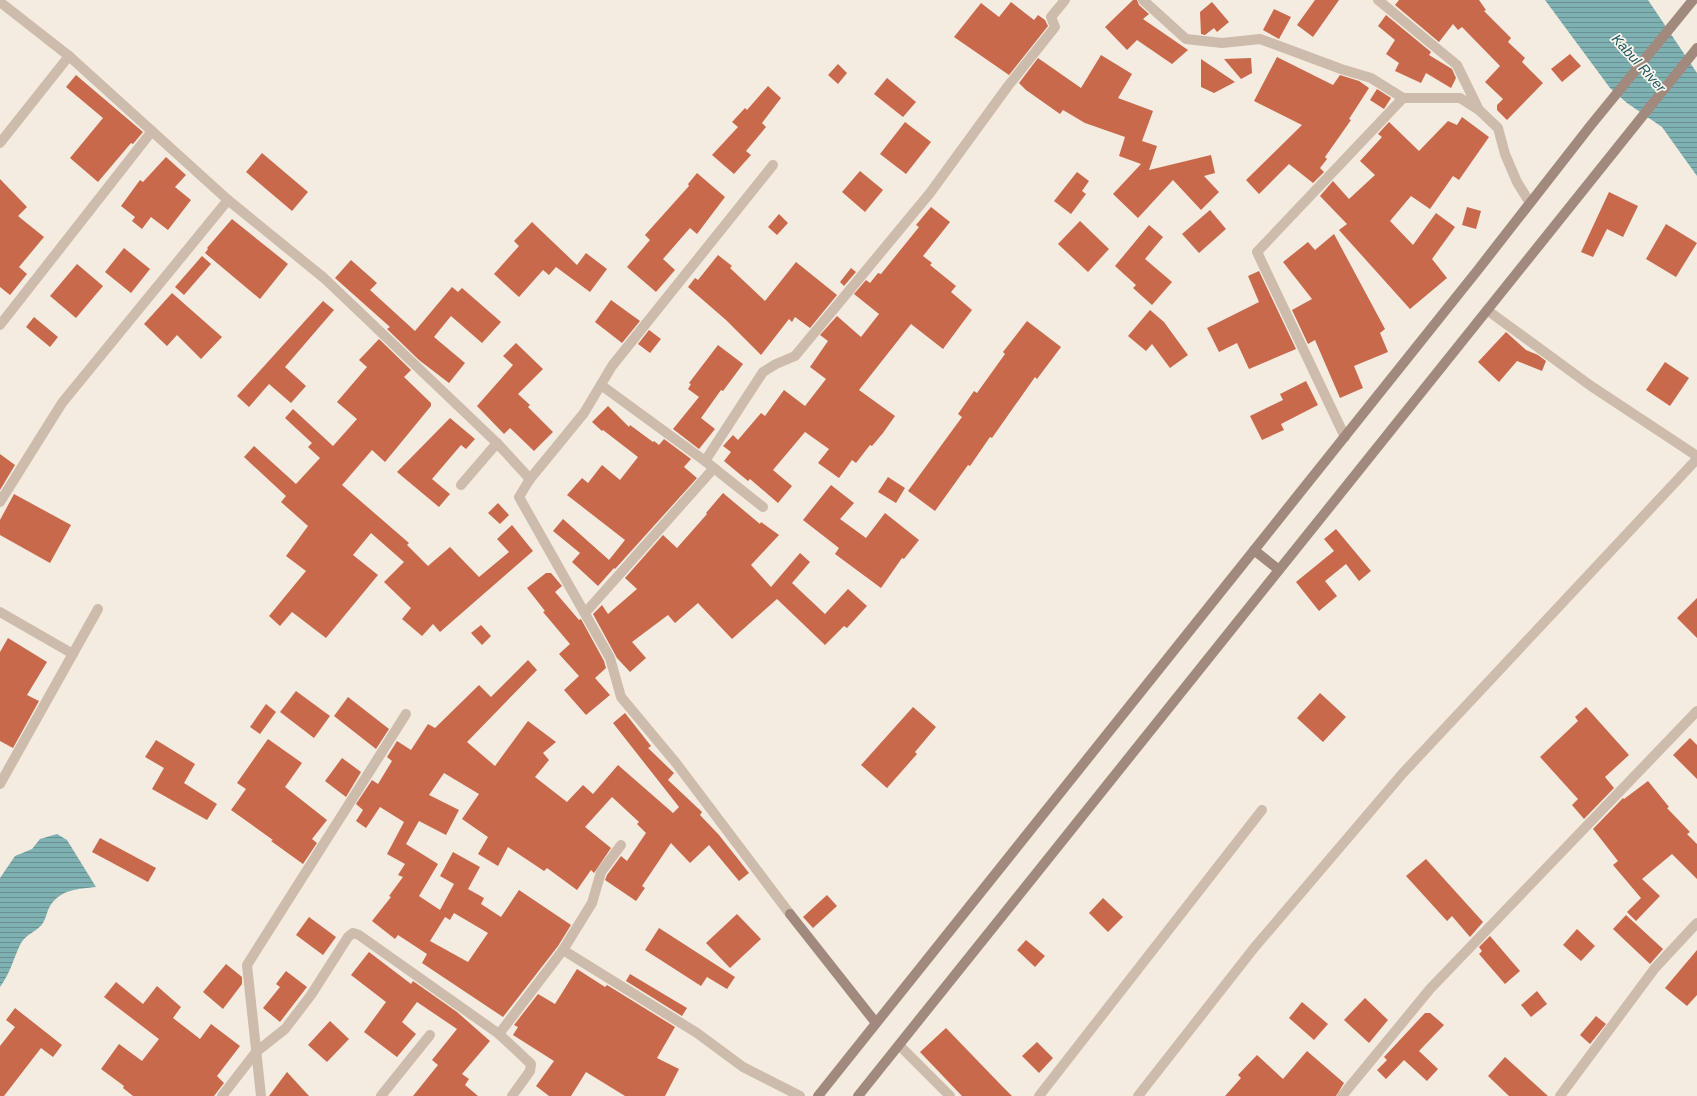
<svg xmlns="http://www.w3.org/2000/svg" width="1697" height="1096" font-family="Arial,sans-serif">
<defs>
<pattern id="water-rules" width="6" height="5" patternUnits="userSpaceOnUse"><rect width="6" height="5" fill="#7fb0b2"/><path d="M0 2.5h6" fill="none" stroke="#699091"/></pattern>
</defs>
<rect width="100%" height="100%" fill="#f4ebe1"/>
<g fill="url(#water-rules)">
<polygon points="1545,0 1648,0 1697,73 1697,176 1662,127 1627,103 1610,88"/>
<path d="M57,834l10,6 29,47c-18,2 -35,2 -46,19 -3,5 -4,12 -7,17 -5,8 -17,11 -22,20 -8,16 -10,29 -21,44v-109l15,-22 17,-7 8,-10z"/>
</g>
<g fill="#c8694b" fill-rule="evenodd">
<polygon points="1133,0 1137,0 1139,5 1149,14 1143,19 1188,50 1172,64 1137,40 1127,50 1105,27"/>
<polygon points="1315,0 1339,0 1313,37 1297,25"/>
<polygon points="1399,0 1479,0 1486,10 1484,11 1511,38 1508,42 1525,58 1522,62 1543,83 1507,120 1497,110 1497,105 1503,99 1485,82 1500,66 1462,27 1458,30 1453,24 1439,42 1395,5"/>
<polygon points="1011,2 1034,20 1038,15 1045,20 1048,26 1009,75 954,37 981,3 999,17"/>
<polygon points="1212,2 1229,22 1217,32 1214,28 1205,35 1201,34 1200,12"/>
<polygon points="1274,9 1291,17 1279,39 1263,30"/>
<polygon points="1386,15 1431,52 1429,55 1452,69 1456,78 1451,88 1426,73 1421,83 1395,71 1399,63 1386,54 1395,40 1378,26"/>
<polygon points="1570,54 1581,66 1562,82 1551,69"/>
<polygon points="1101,55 1132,74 1118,98 1153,111 1142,141 1157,146 1149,170 1211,155 1215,173 1204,176 1219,192 1201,210 1173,180 1138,218 1113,194 1141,164 1119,156 1125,137 1085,123 1063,110 1060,114 1026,90 1019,83 1038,58 1081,88"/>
<polygon points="1277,57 1333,85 1340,75 1359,81 1369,88 1349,119 1351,120 1325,157 1327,159 1320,168 1324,172 1313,183 1289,164 1259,194 1246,180 1302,125 1254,101"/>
<polygon points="1251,58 1252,73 1241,79 1224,59"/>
<polygon points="1201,59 1235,82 1214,93 1201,87"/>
<polygon points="838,64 847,73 838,84 828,75"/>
<polygon points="76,75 143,132 133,144 131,143 98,182 70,158 103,118 66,87"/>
<polygon points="887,78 916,102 903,117 874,94"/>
<polygon points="768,86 781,98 762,123 766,127 746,151 751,155 734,174 712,155 738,127 732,122 745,108 747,110"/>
<polygon points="1377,89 1391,98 1384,109 1370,100"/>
<polygon points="1462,117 1489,137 1459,180 1453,176 1430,209 1411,196 1390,221 1413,245 1436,213 1455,227 1432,259 1447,278 1410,309 1339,230 1347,224 1320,196 1333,181 1349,199 1375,175 1360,161 1382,137 1378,134 1389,122 1419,151 1448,121 1457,125"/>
<polygon points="905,122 931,142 906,174 880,154"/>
<polygon points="262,153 308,192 292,211 246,172"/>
<polygon points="166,157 186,175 175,187 191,200 168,230 151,217 142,229 132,221 135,217 121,206 140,180 143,182"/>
<polygon points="860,171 883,190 865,212 842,192"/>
<polygon points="1077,172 1089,181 1082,191 1086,194 1071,214 1054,201"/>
<polygon points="697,173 725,197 697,234 690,228 663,259 675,270 656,292 627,267 650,240 645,235 689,186 688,184"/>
<polygon points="0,179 27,207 18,216 44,237 19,267 27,274 10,295 0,287"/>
<polygon points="1609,192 1638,206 1623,237 1607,229 1593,257 1581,252"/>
<polygon points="931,207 950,222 923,256 932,263 930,265 956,286 951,292 972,310 943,349 911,324 859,390 895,416 883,433 872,446 870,445 856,463 852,460 839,478 818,463 829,449 805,432 773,470 792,486 778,503 750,479 748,481 724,461 731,452 723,446 733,435 738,440 761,413 765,416 784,390 805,406 826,379 810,367 828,341 820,335 837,316 861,337 879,314 854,294 866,280 870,283 878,273 881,274 919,227 916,225"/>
<polygon points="1467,207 1481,211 1476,229 1462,225"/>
<polygon points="1210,210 1226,229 1199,253 1182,234"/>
<polygon points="779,214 788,223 777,235 768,227"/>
<polygon points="232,219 288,264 260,299 205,253 208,249 207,248"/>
<polygon points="1080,221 1109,249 1088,272 1058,244"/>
<polygon points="532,222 577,265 586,253 607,269 590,292 556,267 549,275 543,270 519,297 494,274 519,246 514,241"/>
<polygon points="1666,224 1697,243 1676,277 1646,259"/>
<polygon points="1149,225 1163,237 1145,259 1172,282 1152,305 1133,288 1136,285 1115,266"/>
<polygon points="1334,234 1385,329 1380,333 1388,352 1354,366 1363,388 1340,398 1315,340 1308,344 1292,310 1312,299 1283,262 1308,242 1315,250"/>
<polygon points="124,248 150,269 131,293 105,272"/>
<polygon points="718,255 732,266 730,268 765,301 796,262 837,295 810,328 795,317 792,322 789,319 761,355 726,320 688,287 695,278 698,280"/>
<polygon points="202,256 211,264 184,295 175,287"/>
<polygon points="351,260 377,283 370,290 415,331 452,287 458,292 462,288 501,322 482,343 451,316 434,337 465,363 449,383 419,360 387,329 390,327 335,278"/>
<polygon points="77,264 103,286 76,318 50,296"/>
<polygon points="851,268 856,272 844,286 840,282"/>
<polygon points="1259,271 1296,349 1249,369 1237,343 1219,352 1207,328 1259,302 1248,276"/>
<polygon points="172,293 222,337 201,359 177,335 167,346 144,324"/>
<polygon points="611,300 640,321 622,343 595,322"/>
<polygon points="323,301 334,310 285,367 306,386 291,403 269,384 249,407 237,396"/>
<polygon points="1150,310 1164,322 1188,355 1170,368 1152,344 1146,351 1128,336"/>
<polygon points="34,317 58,337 50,347 26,327"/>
<polygon points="1027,321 1061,347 1037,379 1035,377 992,438 990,437 970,466 968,465 935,511 908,491 962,417 958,414 974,391 977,393 1005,354 1003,352"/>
<polygon points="649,330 661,339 650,353 638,344"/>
<polygon points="1506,332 1526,350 1538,355 1546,361 1542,371 1517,361 1499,382 1478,362"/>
<polygon points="379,339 411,370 404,377 431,403 431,406 385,462 372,450 342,485 409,543 407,545 428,566 450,547 479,577 509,552 497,539 512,525 533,551 440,632 433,624 422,636 402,619 411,608 384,582 404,562 371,533 353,555 378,575 326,638 292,612 280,626 269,616 306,571 286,556 308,526 281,502 286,496 244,457 254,446 296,484 320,458 308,447 312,443 285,418 293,409 333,446 357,419 337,402 367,367 359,360"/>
<polygon points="516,343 543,369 518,394 530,405 528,407 553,432 534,451 510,428 504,434 477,406 513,365 503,356"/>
<polygon points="718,345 743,364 723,391 721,390 701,418 715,429 699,449 673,429 699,397 688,389 691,384 689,383"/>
<polygon points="1665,362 1689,378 1670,406 1646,390"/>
<polygon points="1306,381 1318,405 1281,424 1284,430 1262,440 1250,416 1283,400 1280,394"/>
<polygon points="608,406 629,427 630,425 653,442 654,441 659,445 664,439 691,459 684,467 697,478 615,569 614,568 598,586 572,562 580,553 553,531 563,519 609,560 625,540 567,495 582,478 588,483 602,465 620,480 638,457 603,430 602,431 592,422"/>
<polygon points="450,418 475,439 466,449 461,445 432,479 450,494 439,507 397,472"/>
<polygon points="0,454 15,465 0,490"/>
<polygon points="888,477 905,488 896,503 878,492"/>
<polygon points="831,485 854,503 840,519 866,538 885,513 919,540 904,559 902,558 881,588 835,554 839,548 803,520"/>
<polygon points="723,493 760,524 761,522 779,535 751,565 771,587 800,553 810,562 792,583 825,614 848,589 867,606 847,628 844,626 825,645 777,599 732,639 698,603 675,623 668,615 632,642 646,658 630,672 617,658 593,614 602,605 608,614 637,589 625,578 663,535 677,548 707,514 706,513"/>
<polygon points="14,494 71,525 50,563 0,535 0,520"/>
<polygon points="498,503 509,515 500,524 488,513"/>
<polygon points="1336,529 1371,571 1359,581 1346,564 1325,581 1337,596 1319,611 1296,582 1334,551 1324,539"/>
<polygon points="546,573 551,573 562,586 555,592 579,620 581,619 604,661 606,668 595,678 610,695 586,715 564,690 579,676 559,654 570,644 543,612 545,611 527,588"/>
<polygon points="1697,598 1697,638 1677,618"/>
<polygon points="481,625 491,636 482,645 471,633"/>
<polygon points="8,638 47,662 27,695 39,701 13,748 0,741 0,652"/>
<path d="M528,660l9,10 -70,72 28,24 33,-45 28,21 -13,11 6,7 -14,17 32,25 16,-17 10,9 25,-29 55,48 6,-6 -66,-84 12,-10 26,33 -3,2 26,25 -6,7 34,32 -2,3 19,20 30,38 -10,8 -30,-36 -19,18 -19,-20 -29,43 3,2 -9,13 -31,-21 2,-5 14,-19 6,5 19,-28 -9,-9 2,-2 -27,-25 -27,30 26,21 -17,25 -3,-3 -14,20 -30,-22 -3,3 -36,-24 -10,19 -20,-12 10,-17 -26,-18 17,-25 -35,-21 -15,22 30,15 -13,25 -27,-14 -13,23 32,20 -19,32 21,14 14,-26 -14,-8 13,-24 27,15 -12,22 16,9 -3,6 20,13 18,-27 52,35 -13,21 -55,71 -81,-54 5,-9 -29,-19 -3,4 -23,-18 19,-24 -2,-1 14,-19 -5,-2 7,-11 -18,-10 17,-32 -24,-15 -14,21 -10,-7 7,-11 -7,-6 16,-24 6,4 14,-23 -5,-4 10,-16 14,9 17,-26 7,4 44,-43 12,12zM454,913l34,20 -20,29 -38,-21 15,-24 5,3z"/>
<polygon points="296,691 330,716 314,738 280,712"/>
<polygon points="1320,693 1346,717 1323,742 1297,718"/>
<polygon points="348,697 389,729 376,749 334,716"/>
<polygon points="266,704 276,712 260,734 250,727"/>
<polygon points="913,707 936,727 915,752 917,754 887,788 861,765"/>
<polygon points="1586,707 1629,755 1605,777 1614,788 1584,819 1572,805 1578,799 1540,757 1578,721 1575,717"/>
<polygon points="1690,738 1697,745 1697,779 1673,755"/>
<polygon points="268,739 302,763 285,787 327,820 312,839 317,843 303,864 271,841 273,840 231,810 246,789 237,783"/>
<polygon points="156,740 195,764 184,783 217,804 207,820 152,789 164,768 145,757"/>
<polygon points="342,758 361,772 346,797 325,781"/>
<polygon points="1648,781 1669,807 1667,808 1690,832 1687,834 1697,844 1697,879 1672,854 1642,879 1660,896 1636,921 1627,912 1641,898 1613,865 1618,861 1593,829 1623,798 1624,799"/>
<polygon points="100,838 156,868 148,882 92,852"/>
<polygon points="1426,859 1483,922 1470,937 1452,916 1447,921 1406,876"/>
<polygon points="827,895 837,906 813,928 803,917"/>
<polygon points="1103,898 1123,917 1108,932 1089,913"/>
<polygon points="737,914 761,939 730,968 706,943"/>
<polygon points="1626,915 1663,949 1650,964 1613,929"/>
<polygon points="309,917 336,937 323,955 296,935"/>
<polygon points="659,928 735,977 727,989 707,977 701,986 645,950"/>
<polygon points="1577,929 1595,946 1581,961 1563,945"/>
<polygon points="1490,936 1520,971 1505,984 1479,954 1482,951 1479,947"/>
<polygon points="1026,940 1045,956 1035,967 1017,950"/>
<polygon points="1697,950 1697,995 1687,1006 1665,988"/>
<polygon points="369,952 411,984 413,981 457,1012 490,1041 462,1074 469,1079 465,1085 478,1096 413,1096 438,1065 432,1060 457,1029 417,1002 402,1022 416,1034 397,1057 364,1032 386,1002 351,975"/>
<polygon points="226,964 242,977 242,984 223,1009 203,992"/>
<polygon points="577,969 605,987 607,985 675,1027 657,1058 679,1069 665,1096 625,1096 586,1072 571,1096 549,1096 536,1086 554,1061 513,1035 518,1027 514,1025 538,994 555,1004"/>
<polygon points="286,971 307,987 280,1022 263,1008 280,987 276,984"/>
<polygon points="630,974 687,1008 682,1016 626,981"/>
<polygon points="116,982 143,1004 157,986 181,1007 173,1018 200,1039 211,1024 240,1046 217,1076 224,1083 214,1096 133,1096 123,1088 124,1086 101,1069 119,1044 142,1061 159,1039 104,997"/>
<polygon points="1537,991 1547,1004 1531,1017 1521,1005"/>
<polygon points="1365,998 1388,1020 1369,1043 1344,1020"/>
<polygon points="1302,1002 1328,1024 1314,1040 1289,1018"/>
<polygon points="15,1008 62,1045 53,1057 41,1048 4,1096 0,1096 0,1046 15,1027 6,1020"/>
<polygon points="1425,1013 1430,1013 1444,1025 1419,1051 1438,1069 1427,1081 1404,1060 1386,1079 1377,1070 1387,1060 1384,1057"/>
<polygon points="1596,1016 1606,1024 1590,1044 1580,1035"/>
<polygon points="330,1021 349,1039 327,1062 308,1045"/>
<polygon points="946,1028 1000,1084 1012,1096 962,1096 920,1052"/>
<polygon points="1037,1042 1053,1058 1039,1073 1022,1056"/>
<polygon points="1307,1051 1344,1083 1336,1096 1225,1096 1241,1078 1238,1075 1257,1055 1283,1079"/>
<polygon points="1505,1057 1548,1096 1509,1096 1488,1076"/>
<polygon points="287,1072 309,1096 269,1096"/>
</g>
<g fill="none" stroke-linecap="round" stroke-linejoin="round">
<g stroke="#cdbbac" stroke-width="10">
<polyline points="1143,0 1186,39 1222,43 1260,39 1341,69 1371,78 1403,98 1460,98 1479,110"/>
<polyline points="1378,0 1457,65 1479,110 1498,128 1505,154 1517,182 1530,203"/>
<polyline points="0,2 69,56 228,200 324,278 497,443 530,479 519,497 610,658 621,697 676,763 790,914"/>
<polyline points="0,143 69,56"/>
<polyline points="1487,310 1591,386 1697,456"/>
<polyline points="0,325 152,131"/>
<polyline points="601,385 705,461 763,507"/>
<polyline points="1345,437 1257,252 1403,98"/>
<polyline points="705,461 763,372 776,364 795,356 930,193 1008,86 1055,27 1051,17 1065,0"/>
<polyline points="530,479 584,413 612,366 773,165"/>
<polyline points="461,485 497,443"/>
<polyline points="0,502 62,403 228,200"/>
<polyline points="0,612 73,654"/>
<polyline points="585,613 714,468"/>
<polyline points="0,784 98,609"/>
<polyline points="563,950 697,1033 743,1067 800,1096"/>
<polyline points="499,1034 563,950 592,903 601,872 621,845"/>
<polyline points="899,1045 950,1096"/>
<polyline points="222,1096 256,1052 285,1029 311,995 348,937 353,933 359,935 499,1034 531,1064 530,1071 512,1096"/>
<polyline points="261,1096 247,965 406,714"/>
<polyline points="381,1096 430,1035"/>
<polyline points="1039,1096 1262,810"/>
<polyline points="1138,1096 1254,948 1403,773 1697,459"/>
<polyline points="1342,1096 1430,989 1697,711"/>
<polyline points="1560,1096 1655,968 1697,923"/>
</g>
<g stroke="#a18a7d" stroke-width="10">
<polyline points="1254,550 1279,570"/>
<polyline points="790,914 876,1023"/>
<polyline points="818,1096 1477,271 1591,125 1693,0"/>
<polyline points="858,1096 1697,48"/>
</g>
</g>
<g text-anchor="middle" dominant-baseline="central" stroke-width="3.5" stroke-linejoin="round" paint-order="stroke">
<g font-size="14" font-style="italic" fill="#1f5a5e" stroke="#fbf5ee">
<text transform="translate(1639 63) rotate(48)">Kabul River</text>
</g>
</g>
</svg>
